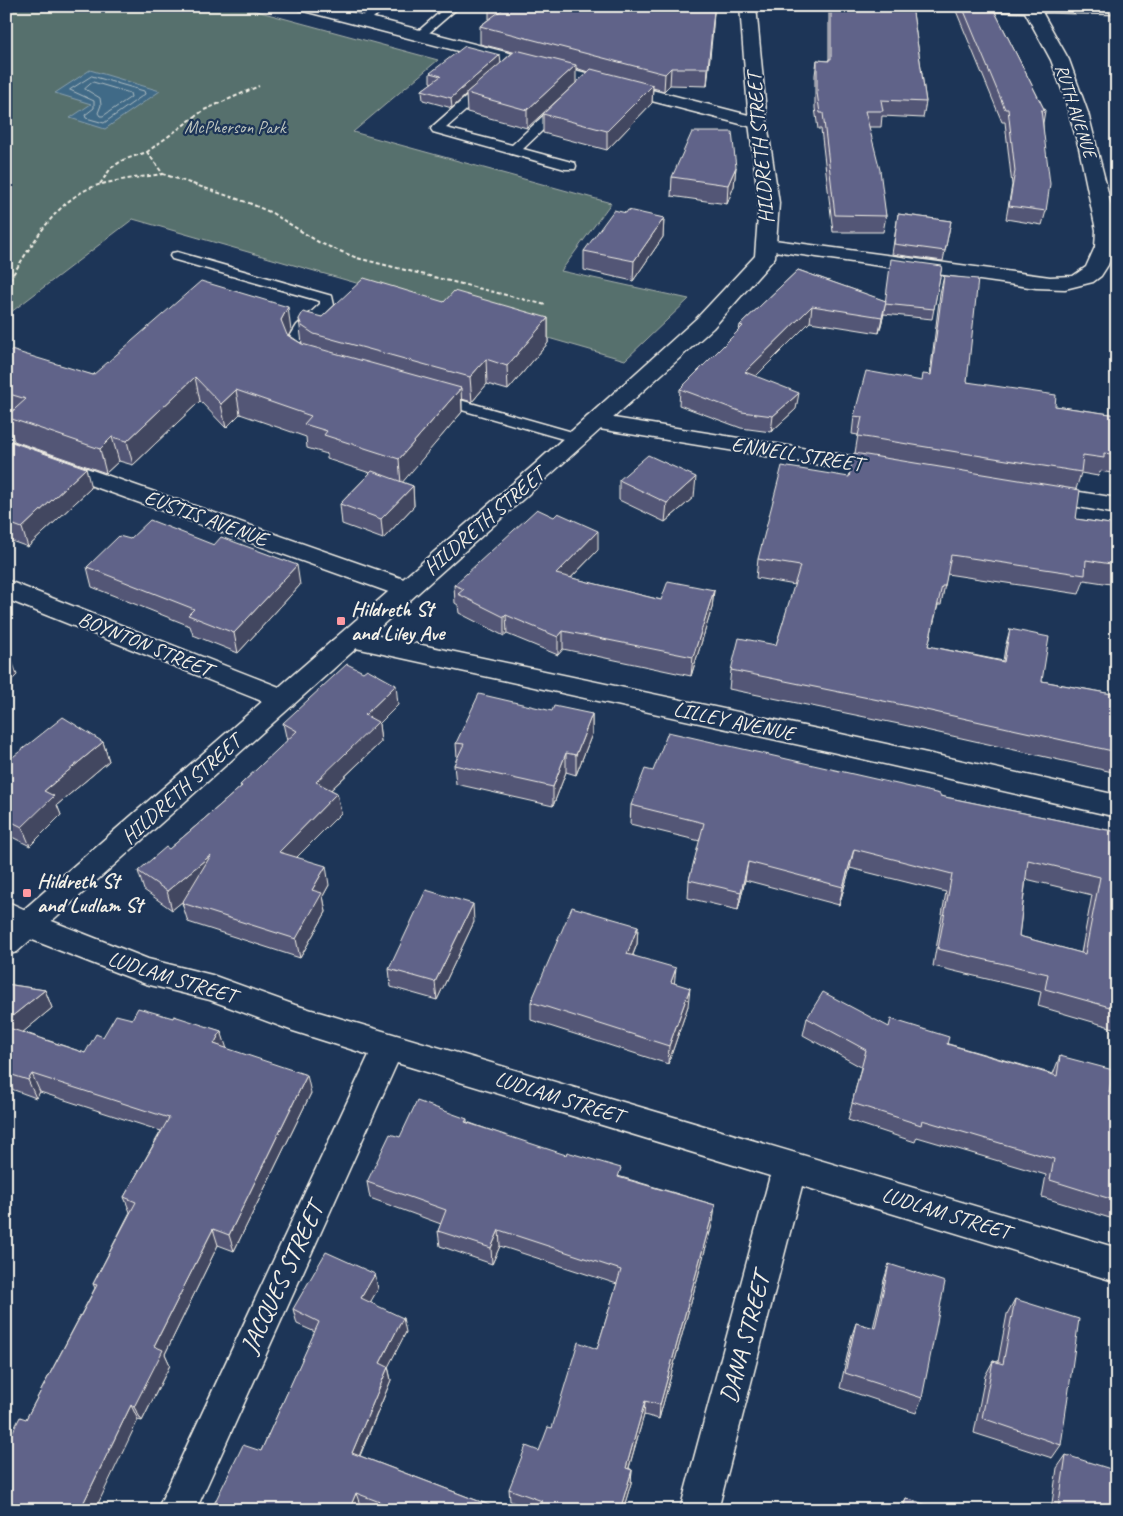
<svg xmlns="http://www.w3.org/2000/svg" width="1123" height="1516" font-family="Caveat,sans-serif">
<rect width="100%" height="100%" fill="#1d3557"/>
<filter id="ink" filterUnits="userSpaceOnUse"><feTurbulence type="fractalNoise" baseFrequency=".02" numOctaves="2"/><feDisplacementMap in="SourceGraphic" scale="10" xChannelSelector="R" yChannelSelector="G"/><feConvolveMatrix kernelMatrix="1 2 1 2 8 2 1 2 1" color-interpolation-filters="sRGB"/></filter>
<g filter="url(#ink)">
<polygon fill="#57706d" stroke="#a6b0aa" points="6,6 238,6 438,60 353,132 611,203 561,271 689,299 625,360 133,219 6,316"/>
<polygon fill="#406a87" stroke="#88a0ae" points="90,70 160,91 105,129 70,118 91,104 55,93"/>
<g fill="none" stroke-linecap="round" stroke-linejoin="round">
<g stroke="#acbbc1" stroke-width="1">
<polygon points="92,76 144,91 145,94 104,123 86,118 85,115 94,108 94,101 70,90"/>
<polygon points="93,82 130,93 131,97 103,116 100,116 98,113 101,105 100,98 85,89"/>
</g>
<g stroke="#f4f1e8" stroke-width="3">
<g id="lane">
<polygon points="374,6 387,6 367,23 359,23 357,21 359,19"/>
<polygon points="447,6 460,6 423,38 415,38 413,36 415,34"/>
<polygon points="485,83 489,84 491,87 489,90 446,128 512,145 557,103 565,103 567,106 565,109 523,149 575,163 576,166 575,169 565,169 433,132 431,129 433,126 481,84"/>
<path d="M177,252l155,44 2,9 -26,25 -8,13 4,9 8,7 -2,3c-14,4 -20,-7 -24,-19l11,-18 23,-21v-3l-148,-42 -2,-3 2,-3z"/>
<polygon points="439,394 583,435 585,438 583,441 577,443 434,402 431,399 434,396"/>
</g>
</g>
<g stroke="#f4f1e8" stroke-width="3">
<g id="street">
<polygon points="298,6 327,6 764,119 767,123 764,127 758,129 752,127 300,10"/>
<polygon points="978,6 1117,6 1117,14 1042,12 1069,60 1088,113 1106,184 1115,224 1116,242 1108,265 1101,276 1093,282 1065,289 1036,288 760,249 757,245 760,241 767,239 1050,277 1073,276 1086,267 1095,247 1096,230 1079,148 1064,95 1051,60 1025,12 986,11 980,10"/>
<polygon points="595,415 888,462 896,464 900,469 896,474 888,476 587,427 584,422 587,417"/>
<polygon points="6,440 415,583 419,589 415,595 406,598 397,595 6,455"/>
<polygon points="1042,486 1117,498 1117,514 1034,499 1030,494 1034,489"/>
<polygon points="6,580 292,692 296,699 292,706 283,709 274,706 6,599"/>
<polygon points="351,630 832,732 1117,795 1117,817 832,752 342,645 338,639 342,633"/>
<polygon points="6,901 39,916 148,959 212,975 295,1005 1117,1248 1117,1282 802,1186 718,1510 680,1510 770,1176 397,1063 196,1510 157,1510 369,1055 293,1031 210,1000 146,984 17,934 6,928"/>
</g>
</g>
<g stroke="#f4f1e8" stroke-width="3">
<polygon id="secondary" points="740,6 756,6 767,123 779,203 775,257 772,261 713,328 551,474 17,952 6,955 6,925 535,464 697,318 755,256 759,203 749,123"/>
</g>
<g stroke="#f4f1e8" stroke-width="2" stroke-dasharray="4 2.5" stroke-linecap="butt">
<polyline points="147,152 163,174 249,203 272,213 320,243 357,258 546,305"/>
<polyline points="100,184 111,168 123,160 147,152 204,110 259,86"/>
<path d="M6,285c25,-37 50,-90 96,-101 20,-5 41,-7 61,-10"/>
</g>
<use href="#lane" fill="#1d3557" fill-rule="evenodd"/>
<use href="#street" fill="#1d3557" fill-rule="evenodd"/>
<use href="#secondary" fill="#1d3557" fill-rule="evenodd"/>
</g>
<g fill="#535676" stroke="#f4f1e8" fill-rule="evenodd">
<polygon points="489,6 714,11 707,86 670,85 664,91 653,88 652,103 607,150 543,133 543,114 588,72 576,68 527,128 467,112 466,95 452,108 423,100 422,90 432,83 430,82 430,73 501,63 513,52 480,44 480,26 489,19"/>
<polygon points="829,6 912,6 926,102 923,118 882,116 881,127 869,127 886,216 883,232 833,232 821,129 818,129 815,108 815,75 817,60 828,61 829,59"/>
<polygon points="954,6 992,6 1045,111 1043,123 1046,211 1042,225 1006,219 1012,185 1005,122 1002,122"/>
<polygon points="1114,6 1117,6 1117,38 1111,16"/>
<polygon points="736,167 734,186 727,204 671,196 672,177"/>
<polygon points="626,213 664,218 663,237 633,281 584,270 584,251"/>
<polygon points="898,214 951,221 943,261 892,254"/>
<polygon points="942,266 932,319 884,314 879,333 810,322 756,376 796,409 771,432 741,428 679,405 680,389 739,330 740,325 798,270 885,301"/>
<polygon points="944,276 967,382 1055,406 1117,415 1117,474 1100,471 1098,476 1081,473 1076,489 1076,519 1117,525 1117,585 1084,580 1079,594 947,574 941,605 938,605 928,646 1003,661 1005,648 1010,629 1042,681 1117,695 1117,773 899,724 729,689 731,670 776,645 795,585 756,578 758,559 849,477 855,453 858,435 852,434 854,416 922,381 930,375 940,293"/>
<polygon points="444,302 548,318 548,343 508,390 487,384 472,402 462,399 462,412 402,482 413,486 414,506 383,539 342,524 340,504 370,473 327,459 327,454 307,448 306,437 240,414 226,428 200,401 133,465 119,461 106,473 14,441 6,417 8,415 6,415 6,354 93,375 291,331 289,335 302,344 299,319 322,317"/>
<polygon points="6,440 91,488 28,547 6,539"/>
<polygon points="619,480 694,497 665,522 619,500"/>
<polygon points="130,539 300,585 238,653 193,635 190,626 92,587 87,567"/>
<polygon points="598,550 571,578 661,600 714,590 712,608 691,676 563,649 558,655 507,634 504,636 459,613 458,605 455,603 454,585"/>
<polygon points="398,705 379,724 381,742 331,790 337,793 341,813 297,857 329,885 323,896 326,912 300,958 188,922 182,903 184,900 172,910 144,890 138,871 169,849 196,826 241,787 240,785 287,741 283,723"/>
<polygon points="592,714 592,734 576,775 566,772 553,806 456,784 454,765 457,758 456,743"/>
<polygon points="103,742 109,761 57,805 61,815 30,846 6,834 6,759 9,760"/>
<path d="M653,771l287,25 177,36v197l-79,-23 3,-14 -108,-26 13,-74 -96,-24 -11,37 -94,-25 -7,30 -50,-12 1,-18 11,-39 -70,-17 1,-19zM1026,879l66,16 -11,58 -62,-17z"/>
<polygon points="474,922 437,1000 391,987 389,969"/>
<polygon points="638,926 637,944 633,955 674,983 688,1006 668,1064 531,1020 531,1002"/>
<polygon points="6,984 45,990 52,1008 23,1032 85,1053 103,1037 132,1019 173,1018 221,1031 226,1049 311,1093 234,1251 218,1245 165,1354 170,1365 142,1421 138,1420 26,1419 95,1288 93,1284 130,1212 124,1197 161,1131 40,1092 36,1098 6,1087"/>
<polygon points="807,1018 889,1027 1053,1074 1060,1056 1109,1092 1117,1094 1117,1212 1113,1219 1042,1197 1046,1175 917,1137 915,1142 848,1120 861,1067 803,1035"/>
<polygon points="467,1119 467,1122 621,1177 715,1205 713,1221 659,1419 644,1415 629,1468 632,1470 631,1483 623,1510 532,1510 510,1501 509,1489 539,1451 597,1349 617,1284 500,1246 492,1264 440,1246 438,1231 441,1224 370,1198 367,1182 400,1137"/>
<polygon points="889,1264 922,1398 916,1413 840,1388 851,1338 856,1323 873,1328 884,1280"/>
<polygon points="375,1274 378,1289 370,1302 406,1332 388,1366 391,1380 360,1456 502,1510 372,1510 360,1505 358,1510 217,1510 214,1504 261,1451 315,1332 297,1324 293,1309"/>
<polygon points="1015,1299 1061,1445 1052,1458 974,1433 985,1376 993,1361 998,1362 1007,1314"/>
<polygon points="1066,1455 1117,1510 1051,1510 1057,1468"/>
<polygon points="906,1498 941,1510 900,1510"/>
</g>
<g fill="#434660" stroke="#f4f1e8">
<polygon points="714,11 713,28 707,86 708,68"/>
<polygon points="500,55 501,64 466,93 466,95 452,108 451,98"/>
<polygon points="576,65 576,83 527,128 527,110"/>
<polygon points="671,68 670,85 664,91 665,74"/>
<polygon points="653,85 652,103 607,150 607,131"/>
<polygon points="736,167 734,186 727,204 728,185"/>
<polygon points="664,218 663,237 633,281 634,261"/>
<polygon points="886,301 883,317 879,333 882,317"/>
<polygon points="812,306 810,322 744,388 745,372"/>
<polygon points="288,307 291,331 284,344 281,320"/>
<polygon points="548,318 548,343 508,390 507,366"/>
<polygon points="486,359 487,384 472,402 470,377"/>
<polygon points="195,377 200,401 133,465 127,441"/>
<polygon points="461,388 462,412 401,484 399,459"/>
<polygon points="236,390 240,414 226,428 221,404"/>
<polygon points="799,393 796,409 771,432 773,416"/>
<polygon points="112,437 119,461 106,473 100,449"/>
<polygon points="86,468 91,488 28,547 22,528"/>
<polygon points="696,477 694,497 665,522 667,503"/>
<polygon points="413,486 414,506 383,539 381,519"/>
<polygon points="598,531 598,550 556,593 556,574"/>
<polygon points="297,565 300,585 238,653 234,633"/>
<polygon points="714,590 712,608 691,676 693,657"/>
<polygon points="506,615 507,634 504,636 504,617"/>
<polygon points="563,631 563,649 558,655 558,637"/>
<polygon points="10,655 17,675 6,686 6,659"/>
<polygon points="396,685 398,705 379,724 381,742 319,801 316,782 365,715"/>
<polygon points="592,714 592,734 576,775 576,755"/>
<polygon points="103,742 109,761 57,805 61,815 30,846 22,827 44,791"/>
<polygon points="566,753 566,772 553,806 553,787"/>
<polygon points="337,793 341,813 283,871 279,852"/>
<polygon points="854,849 850,868 839,905 843,887"/>
<polygon points="211,855 216,874 172,910 167,891"/>
<polygon points="748,862 745,880 738,910 741,892"/>
<polygon points="326,866 329,885 323,896 326,912 300,958 296,939 312,890"/>
<polygon points="473,904 474,922 437,1000 435,982"/>
<polygon points="638,926 637,944 626,972 627,954"/>
<polygon points="676,968 674,986 671,982"/>
<polygon points="690,988 688,1006 668,1064 669,1046"/>
<polygon points="45,990 52,1008 10,1043 6,1036 6,1021"/>
<polygon points="221,1031 227,1049 214,1044"/>
<polygon points="32,1074 40,1092 36,1098 28,1080"/>
<polygon points="307,1075 311,1093 234,1251 229,1235"/>
<polygon points="715,1205 713,1221 659,1419 660,1405"/>
<polygon points="213,1229 218,1245 165,1354 170,1365 142,1421 134,1407 154,1346"/>
<polygon points="499,1230 500,1246 492,1264 491,1248"/>
<polygon points="375,1274 378,1289 364,1313 361,1298"/>
<polygon points="403,1318 406,1332 383,1377 380,1363"/>
<polygon points="388,1367 391,1380 355,1466 352,1453"/>
<polygon points="645,1401 644,1415 625,1481 626,1468"/>
<polygon points="131,1405 138,1420 95,1510 80,1510"/>
<polygon points="632,1470 631,1483 623,1510 620,1510"/>
<polygon points="356,1493 360,1505 358,1510 349,1510"/>
</g>
<g fill="#606489" stroke="#f4f1e8" fill-rule="evenodd">
<polygon points="489,6 675,6 714,11 708,68 671,68 665,74 480,26 503,9"/>
<polygon points="831,6 912,6 926,102 881,100 883,111 865,111 880,170 886,216 835,215 823,113 820,113 817,93 817,60 829,61 829,59 831,59"/>
<polygon points="962,6 992,6 1045,111 1041,110 1050,184 1046,211 1009,206 1015,171 1008,109 1005,109"/>
<polygon points="465,46 500,55 451,98 422,90 441,76 430,73"/>
<polygon points="516,50 576,65 527,110 466,93"/>
<polygon points="591,69 653,85 607,131 543,114"/>
<polygon points="692,132 732,132 736,167 728,185 672,177"/>
<polygon points="614,210 626,213 628,210 664,218 634,261 584,251"/>
<polygon points="898,214 951,221 945,251 894,244"/>
<polygon points="891,259 942,266 934,309 885,304"/>
<polygon points="798,270 886,301 882,317 812,306 745,372 799,393 773,416 742,412 680,389 743,326 740,325"/>
<polygon points="944,276 978,279 967,382 1056,395 1055,406 1117,415 1117,455 1104,453 1104,458 1083,455 1081,472 858,436 862,417 854,416 866,371 922,381 923,374 931,375"/>
<polygon points="364,278 444,302 454,291 548,318 507,366 486,359 470,377 314,334 302,326 299,319 303,312 322,317"/>
<polygon points="201,281 288,307 281,320 287,335 302,344 461,388 399,459 324,435 327,431 304,424 311,416 236,390 221,404 195,377 127,441 112,437 100,449 6,417 26,399 6,393 6,354 11,350 93,375"/>
<polygon points="6,440 86,468 22,528 6,522"/>
<polygon points="854,453 1080,490 1076,519 1117,525 1117,565 1086,560 1085,575 951,555 945,586 942,586 928,646 1004,662 1010,629 1049,637 1042,681 1117,695 1117,752 903,705 731,670 739,638 776,645 800,566 758,559 782,466 849,477"/>
<polygon points="648,455 696,477 667,503 619,480"/>
<polygon points="372,471 413,486 381,519 340,504"/>
<polygon points="537,509 554,517 558,513 598,531 556,574 661,600 668,581 714,590 693,657 563,631 558,637 506,615 504,617 458,594 464,589 454,585"/>
<polygon points="150,520 214,545 221,537 297,565 234,633 188,615 194,609 87,567 119,536 130,539"/>
<polygon points="6,654 10,655 6,659"/>
<polygon points="347,664 363,672 367,669 396,685 365,715 378,722 316,782 337,793 279,852 326,866 312,890 322,893 296,939 182,903 211,855 167,891 138,871 166,847 169,849 196,826 242,786 240,785 297,731 283,723"/>
<polygon points="479,694 552,711 554,706 592,714 576,755 566,753 553,787 454,765 464,744 456,743"/>
<polygon points="63,717 103,742 44,791 54,796 22,827 6,819 6,759 9,760"/>
<path d="M668,732l251,57 21,5v2l177,36v177l-72,-20 3,-15 -110,-25 14,-75 -98,-25 -11,38 -95,-25 -7,30 -52,-12 15,-57 -73,-18 14,-36 8,2zM1028,860l72,17 -15,77 -66,-18z"/>
<polygon points="426,890 473,904 435,982 389,969"/>
<polygon points="572,907 638,926 627,954 676,968 671,982 690,988 669,1046 531,1002"/>
<polygon points="6,984 45,990 6,1021"/>
<polygon points="823,992 889,1027 891,1019 949,1037 947,1044 1057,1076 1060,1056 1113,1070 1109,1092 1117,1094 1117,1201 1050,1180 1054,1159 922,1120 921,1125 852,1103 866,1050 807,1018"/>
<polygon points="138,1008 173,1018 174,1016 221,1031 214,1044 307,1075 229,1235 213,1229 154,1346 163,1350 134,1407 131,1405 80,1510 6,1510 6,1445 20,1417 26,1419 97,1285 93,1284 136,1202 124,1197 169,1118 32,1074 28,1080 6,1073 6,1027 85,1053 96,1034 103,1037 116,1015 132,1019"/>
<polygon points="417,1101 467,1119 465,1122 566,1155 567,1152 621,1168 618,1177 715,1205 660,1405 645,1401 626,1468 632,1470 620,1510 538,1510 542,1501 509,1489 526,1446 539,1451 548,1427 552,1428 578,1342 597,1349 621,1270 499,1230 491,1248 438,1231 446,1210 367,1182 390,1134 400,1137"/>
<polygon points="326,1252 375,1274 361,1298 403,1318 380,1363 388,1367 352,1453 502,1510 401,1510 356,1493 349,1510 229,1510 214,1504 243,1445 261,1451 319,1322 293,1309"/>
<polygon points="889,1264 945,1282 922,1398 845,1373 856,1323 875,1328"/>
<polygon points="1015,1299 1079,1319 1061,1445 982,1418 993,1361 1003,1364"/>
<polygon points="1066,1455 1117,1471 1117,1510 1058,1510"/>
<polygon points="906,1498 941,1510 903,1510"/>
</g>
</g>
<g fill="#ff9aa2" stroke="#1d3557" stroke-width="2">
<rect x="336" y="616" width="10" height="10" rx="2.5"/>
<rect x="22" y="888" width="10" height="10" rx="2.5"/>
</g>
<g text-anchor="middle" dominant-baseline="central" stroke-width="4.5" stroke-linejoin="round" paint-order="stroke">
<g font-size="18" fill="#f4f1e8" stroke="#1d3557">
<text transform="translate(1076 111) rotate(72)">RUTH AVENUE</text>
</g>
<g font-size="18" fill="#bdc4bd" stroke="#1d3557">
<text x="235" y="127">McPherson Park</text>
</g>
<g font-size="21" fill="#f4f1e8" stroke="#1d3557">
<text transform="translate(760 148) rotate(-95)">HILDRETH STREET</text>
<text transform="translate(797 454) rotate(9)">ENNELL STREET</text>
<text transform="translate(206 518) rotate(20)">EUSTIS AVENUE</text>
<text transform="translate(484 521) rotate(-41)">HILDRETH STREET</text>
<text transform="translate(145 644) rotate(22)">BOYNTON STREET</text>
<text transform="translate(734 721) rotate(12)">LILLEY AVENUE</text>
<text transform="translate(181 789) rotate(-42)">HILDRETH STREET</text>
<text transform="translate(172 977) rotate(17)">LUDLAM STREET</text>
<text transform="translate(559 1097) rotate(17)">LUDLAM STREET</text>
<text transform="translate(946 1213) rotate(17)">LUDLAM STREET</text>
</g>
<g font-size="21" font-weight="bold" fill="#f4f1e8" stroke="#1d3557" text-anchor="start">
<text x="351" y="609">Hildreth St<tspan x="351" dy="24">and Liley Ave</tspan></text>
<text x="37" y="881">Hildreth St<tspan x="37" dy="24">and Ludlam St</tspan></text>
</g>
<g font-size="25" fill="#f4f1e8" stroke="#1d3557">
<text transform="translate(282 1278) rotate(-65)">JACQUES STREET</text>
<text transform="translate(745 1338) rotate(-75)">DANA STREET</text>
</g>
</g>
<rect width="1123" height="1516" fill="none" stroke="#1d3557" stroke-width="25"/>
<rect x="12" y="12" width="1098" height="1491" fill="none" stroke="#f4f1e8" stroke-width="2" filter="url(#ink)"/>
</svg>
